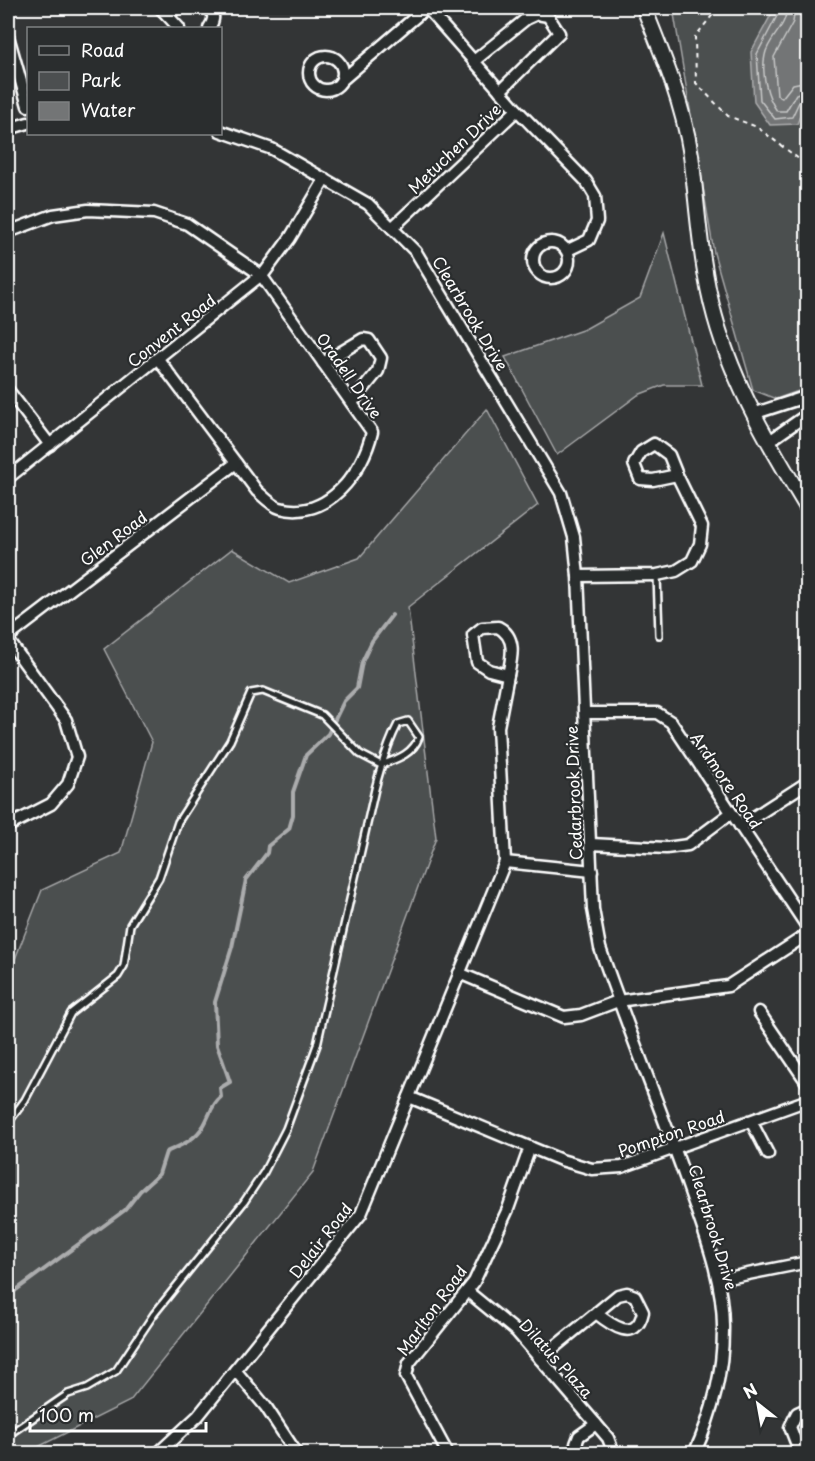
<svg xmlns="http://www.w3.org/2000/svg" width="815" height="1461" font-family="'Playpen Sans',sans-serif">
<rect width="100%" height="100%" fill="#333536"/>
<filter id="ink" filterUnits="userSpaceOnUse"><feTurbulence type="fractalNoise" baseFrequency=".0167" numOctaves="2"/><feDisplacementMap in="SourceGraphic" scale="12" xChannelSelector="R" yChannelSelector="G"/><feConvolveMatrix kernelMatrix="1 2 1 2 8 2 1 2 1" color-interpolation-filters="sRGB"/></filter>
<g filter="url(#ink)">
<g fill="#4c4f50" stroke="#a6a7a8" stroke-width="1.5">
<polygon points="673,8 807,8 807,388 776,399 753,390 714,253"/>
<polygon points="664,233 702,385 664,385 638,395 557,455 505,357 585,329 640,298"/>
<polygon points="487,409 538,505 408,607 436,838 313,1172 130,1401 26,1453 8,1453 8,977 42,890 121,853 152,742 104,649 232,549 289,583 359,558"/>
</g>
<polygon fill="#737576" stroke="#abacad" stroke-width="1.5" points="772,8 807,8 807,97 797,124 770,125 754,102 751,52 773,11"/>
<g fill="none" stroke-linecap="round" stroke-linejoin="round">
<g stroke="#c7c8c8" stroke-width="1.5">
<polyline points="778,8 778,14 757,54 760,100 775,119 792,117 800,100 808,97"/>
<path d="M786,8c2,18 -18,30 -21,47 -4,18 2,42 12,56h9l10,-17 12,-4"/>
<polyline points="795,8 793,22 774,57 777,95 782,98 793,84 808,81"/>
</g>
<path stroke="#abacad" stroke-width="4" d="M8,1296l117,-86 15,-19 19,-17 7,-22c16,-7 29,-12 38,-27 6,-10 7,-20 17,-28l-1,-9 10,-6 -13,-37 -2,-43 17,-55 14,-67 21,-27 1,-7 21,-17 4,-14v-23l13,-37 22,-21 16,-33 13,-13 5,-26 10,-21 20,-26"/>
<g stroke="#fff" stroke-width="10">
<g id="service">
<polyline points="657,575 659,635"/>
<path d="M8,1123l17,-23 46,-87 47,-37 6,-10 6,-41 29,-47 19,-56 52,-81 21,-48 12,-2 59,24 38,39 21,11c16,-6 32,-11 38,-28l-11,-16 -10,3c-11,21 -17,42 -23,65l-58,256 -31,84 -22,43 -20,30 -90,112 -38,57 -29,17 -19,6 -60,41"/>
</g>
</g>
<g stroke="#fff" stroke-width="15">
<g id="minor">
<polyline points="160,8 167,15 176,8"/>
<polyline points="427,8 517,110 586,181 595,196 597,221 589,240 568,250"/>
<polyline points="8,10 10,8"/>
<polyline points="167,15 179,28"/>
<path d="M209,28c5,-7 6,-13 1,-20"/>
<polyline points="8,36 28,106"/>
<circle cx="326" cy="73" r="17"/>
<polyline points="474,61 526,19 537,14 548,16 559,33 500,91"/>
<polyline points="342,80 426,8"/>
<polyline points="8,129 28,123"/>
<path d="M220,131l52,18 96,55 48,48 145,241 13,44 4,39 15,333 7,39c27,78 58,154 86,232 16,47 38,99 37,150 0,43 -11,85 -29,124"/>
<polyline points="392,228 517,110"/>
<path d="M8,232l45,-17 35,-5 66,3 33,11 74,51 111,157c-9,40 -45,89 -92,76 -8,-2 -17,-12 -23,-17l-99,-132"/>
<circle cx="551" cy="260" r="18"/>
<polyline points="323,363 363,339 369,340 381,358 378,371 352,403"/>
<polyline points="8,390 50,445"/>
<polyline points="753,414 808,396"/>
<polyline points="768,442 808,414"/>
<polygon points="654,444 669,455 677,475 653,480 640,479 634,464 641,452"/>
<polyline points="8,478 265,272 290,238 325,179"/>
<polyline points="578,576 657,575 676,571 692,561 700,544 702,526 677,475"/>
<path d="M498,627c19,10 14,30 10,48l-19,-5 -12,-8 -4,-27 9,-7z"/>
<polyline points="8,637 236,463"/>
<polyline points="8,640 66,720 77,757 68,784 51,804 8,826"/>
<polyline points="585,713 657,713 671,722 808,928"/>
<polyline points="740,826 808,782"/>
<polyline points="591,844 666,848 688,845 731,813"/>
<polyline points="505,862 592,871"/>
<polyline points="459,973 564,1017 581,1015 618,1001 728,986 808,934"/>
<polyline points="759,1012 808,1084"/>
<polyline points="409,1097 561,1160 592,1169 622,1167 808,1100"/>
<polyline points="751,1121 768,1154"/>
<polyline points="718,1280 808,1262"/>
<polyline points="467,1291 517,1332 596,1424"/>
<path d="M540,1359l78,-64 9,-2 8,3 8,16c-7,32 -32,13 -47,1"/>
<polyline points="235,1370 266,1407 297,1454"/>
<polyline points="808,1408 797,1413 790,1427 797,1445 808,1450"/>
<polyline points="157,1454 198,1416 361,1214 505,862 498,727 508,675"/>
<polyline points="448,1454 406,1376 409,1363 474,1282 508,1209 530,1147"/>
<polyline points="579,1454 576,1444 579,1436 596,1424 608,1438 613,1451 612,1454"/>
</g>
</g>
<g stroke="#fff" stroke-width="18">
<path id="tertiary" d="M644,8c19,47 39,96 47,147 7,54 9,109 24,162 19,69 56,131 93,192"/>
</g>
<polyline stroke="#fff" stroke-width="2" stroke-dasharray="4.5 4.5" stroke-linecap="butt" points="718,8 695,37 696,83 728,116 757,127 808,166"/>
<use href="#service" stroke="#2a2d2e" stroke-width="5"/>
<use href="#minor" stroke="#2a2d2e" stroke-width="10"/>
<use href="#tertiary" stroke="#2a2d2e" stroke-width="14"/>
</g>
</g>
<g text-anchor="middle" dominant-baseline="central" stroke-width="4.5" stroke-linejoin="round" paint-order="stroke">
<g font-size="16" fill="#fff" stroke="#2a2d2e">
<text transform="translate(454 148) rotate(-44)">Metuchen Drive</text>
<text transform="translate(471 313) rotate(59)">Clearbrook Drive</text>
<text transform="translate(171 330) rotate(-38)">Convent Road</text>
<text transform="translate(350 375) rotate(55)">Oradell Drive</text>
<text transform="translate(113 538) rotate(-37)">Glen Road</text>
<text transform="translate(727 780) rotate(56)">Ardmore Road</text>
<text transform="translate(573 793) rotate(-92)">Cedarbrook Drive</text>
<text transform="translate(671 1133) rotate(-19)">Pompton Road</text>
<text transform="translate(714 1227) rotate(73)">Clearbrook Drive</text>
<text transform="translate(320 1240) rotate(-52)">Delair Road</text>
<text transform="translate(431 1310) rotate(-54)">Marlton Road</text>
<text transform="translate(557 1358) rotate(48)">Dilatus Plaza</text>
</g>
</g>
<rect width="815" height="1461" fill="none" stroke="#2a2d2e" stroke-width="30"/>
<rect x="15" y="15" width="785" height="1431" fill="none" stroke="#fff" stroke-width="2" filter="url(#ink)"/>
<rect x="27" y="27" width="195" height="108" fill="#2a2d2e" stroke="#7f8182" stroke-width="1.5"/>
<rect x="39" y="46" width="30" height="9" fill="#2a2d2e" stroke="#7f8182" stroke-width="1.5"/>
<text x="81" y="57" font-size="18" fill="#ffffff">Road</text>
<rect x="39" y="72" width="30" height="18" fill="#4c4f50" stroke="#7f8182" stroke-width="1.5"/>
<text x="81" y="87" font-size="18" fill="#ffffff">Park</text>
<rect x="39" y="102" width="30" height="18" fill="#737576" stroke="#7f8182" stroke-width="1.5"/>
<text x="81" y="117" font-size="18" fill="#ffffff">Water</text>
<g transform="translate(758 1404) rotate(329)" stroke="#2a2d2e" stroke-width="4.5" paint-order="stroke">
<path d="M0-4.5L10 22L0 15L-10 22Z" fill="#ffffff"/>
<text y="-9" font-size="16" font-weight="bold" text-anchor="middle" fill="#ffffff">N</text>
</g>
<path d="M30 1422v9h176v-9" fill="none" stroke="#ffffff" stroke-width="3"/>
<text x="39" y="1422" font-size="18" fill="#ffffff" stroke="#2a2d2e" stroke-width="4.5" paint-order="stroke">100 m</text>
</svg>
